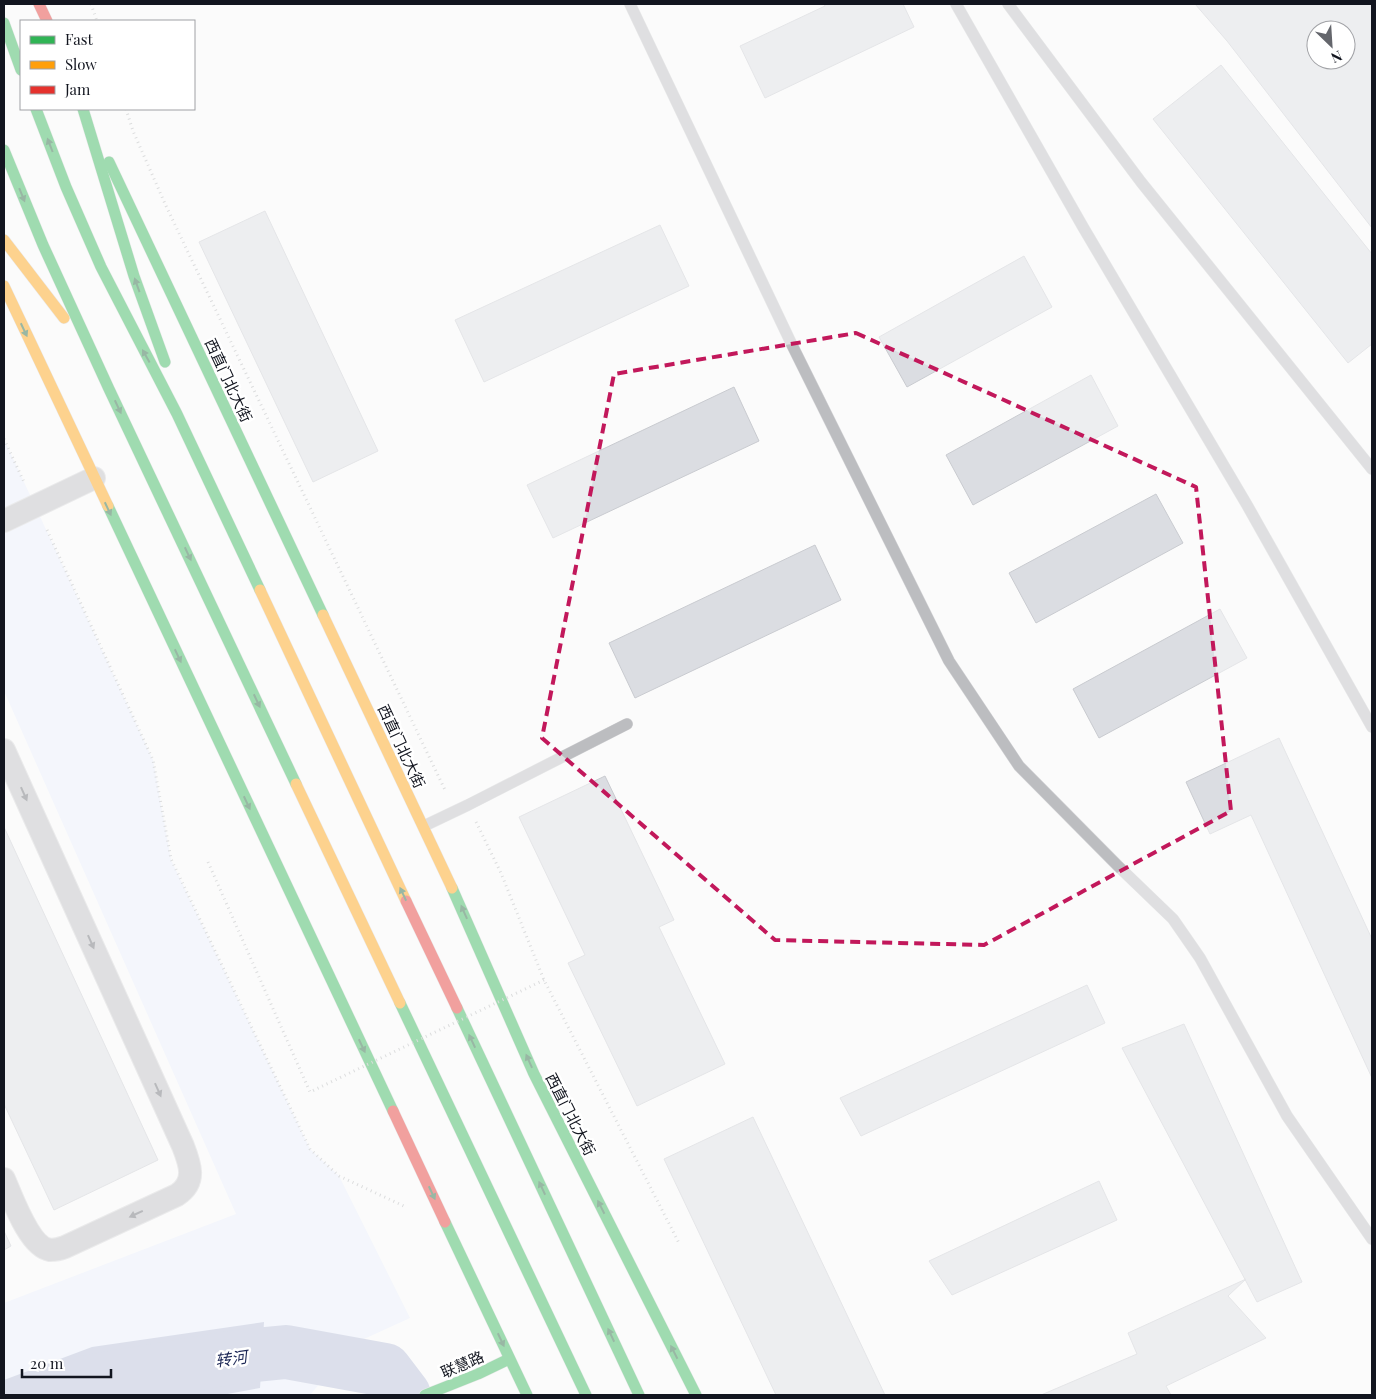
<svg xmlns="http://www.w3.org/2000/svg" width="1376" height="1399" font-family="'Playfair Display','Noto Sans SC',serif">
<rect width="100%" height="100%" fill="#fbfbfb"/>
<polygon fill="#eaeffc" points="4,439 153,760 171,860 310,1149 339,1176 410,1318 353,1344 310,1395 4,1395 4,1303 236,1214 4,691"/>
<polygon fill="#b5bdd7" points="264,1322 260,1388 222,1395 4,1395 4,1380 92,1347"/>
<g fill="none" stroke-linecap="round" stroke-linejoin="round">
<polyline stroke="#b5bdd7" stroke-width="54" points="49,1395 81,1383 235,1357 286,1352 385,1370 404,1395"/>
</g>
<g fill="#dbdde2" stroke="#c9cbd0" fill-rule="evenodd">
<polygon points="824,4 903,4 914,27 765,98 740,46 825,6"/>
<path d="M1195,4h177v224l-145,-187zM1316,30h30v30h-30z"/>
<polygon points="1221,65 1372,254 1372,344 1348,363 1153,119"/>
<polygon points="265,211 378,451 313,482 199,242"/>
<polygon points="660,225 689,286 484,382 455,320"/>
<polygon points="1024,256 1052,307 907,387 879,337"/>
<polygon points="1091,375 1118,426 973,505 946,455"/>
<polygon points="734,387 759,441 553,538 527,485"/>
<polygon points="1156,494 1183,543 1036,623 1009,573"/>
<polygon points="815,545 841,600 635,698 609,643"/>
<polygon points="1220,609 1247,658 1099,738 1073,689"/>
<polygon points="1279,738 1372,939 1372,1078 1251,815 1210,834 1186,782"/>
<polygon points="605,776 674,920 659,927 725,1064 637,1106 568,963 585,955 519,817"/>
<polygon points="4,827 158,1160 54,1210 4,1104"/>
<polygon points="1087,985 1105,1023 861,1136 840,1098"/>
<polygon points="1184,1024 1302,1282 1257,1302 1122,1048"/>
<polygon points="753,1117 885,1395 776,1395 664,1159"/>
<polygon points="1099,1181 1117,1220 952,1295 929,1261"/>
<polygon points="4,1231 11,1246 4,1250"/>
<polygon points="1246,1279 1228,1296 1266,1338 1166,1386 1171,1395 1041,1395 1137,1354 1128,1333"/>
</g>
<g fill="none" stroke-linecap="round" stroke-linejoin="round">
<g stroke="#d6d6d8" stroke-width="12">
<g id="lane">
<polyline points="630,4 793,347 949,661 1019,766 1118,866 1173,919 1200,958 1287,1116 1372,1239"/>
<polyline points="956,4 1083,227 1247,505 1372,727"/>
<polyline points="1008,4 1141,182 1372,469"/>
<polyline points="424,826 468,805 627,724"/>
</g>
</g>
<g stroke="#d6d6d8" stroke-width="24">
<g id="street">
<polyline points="4,521 94,478"/>
<path d="M4,750l179,396c7,18 14,36 -6,49l-112,52c-5,2 -10,3 -15,3 -21,-3 -38,-53 -46,-71"/>
</g>
</g>
<g stroke="#d6d6d8" stroke-width="12">
<g id="fast">
<polyline points="4,23 21,70"/>
<polyline points="36,109 66,187 101,267 177,414 260,590"/>
<polyline points="83,109 134,276 165,362"/>
<polyline points="4,150 43,245 109,389 296,784"/>
<polyline points="109,162 323,615"/>
<polyline points="108,506 393,1111"/>
<polyline points="452,888 534,1074 696,1395"/>
<polyline points="400,1003 586,1395"/>
<polyline points="457,1008 639,1395"/>
<polyline points="445,1222 527,1395"/>
<polyline points="425,1395 478,1374 509,1359"/>
</g>
</g>
<g stroke="#d6d6d8" stroke-width="12">
<g id="slow">
<polyline points="4,240 64,318"/>
<polyline points="4,286 108,506"/>
<polyline points="260,590 406,901"/>
<polyline points="323,615 452,888"/>
<polyline points="296,784 400,1003"/>
</g>
</g>
<g stroke="#d6d6d8" stroke-width="12">
<g id="jam">
<polyline points="39,4 47,21"/>
<polyline points="406,901 457,1008"/>
<polyline points="393,1111 445,1222"/>
</g>
</g>
<g stroke="#b6b8ba" stroke-width="3" stroke-dasharray="1 4" stroke-linecap="butt">
<polyline points="91,4 97,21"/>
<polyline points="126,109 133,131 166,206 445,790 447,791"/>
<polyline points="4,439 24,482"/>
<polyline points="47,530 153,760 171,859 310,1149 339,1176 406,1207"/>
<polyline points="476,822 501,873 544,980 680,1245"/>
</g>
<use href="#lane" stroke="#bcbdc0" stroke-width="11"/>
<use href="#street" stroke="#bcbdc0" stroke-width="22"/>
<use href="#fast" stroke="#30b455" stroke-width="11"/>
<use href="#slow" stroke="#ff9f0a" stroke-width="11"/>
<use href="#jam" stroke="#e5322d" stroke-width="11"/>
<polyline stroke="#b6b8ba" stroke-width="3" stroke-dasharray="1 4" stroke-linecap="butt" points="208,862 310,1092 544,980"/>
</g>
<defs><path id="oneway-solid" d="M-6-.8H1V-3.2L6.5 0L1 3.2V.8H-6Z" transform="scale(1.25)"/></defs>
<g fill="#21643a">
<use href="#oneway-solid" transform="translate(50 145) rotate(-111)"/>
<use href="#oneway-solid" transform="translate(22 195) rotate(68)"/>
<use href="#oneway-solid" transform="translate(137 285) rotate(-110)"/>
<use href="#oneway-solid" transform="translate(24 330) rotate(65)"/>
<use href="#oneway-solid" transform="translate(146 356) rotate(-119)"/>
<use href="#oneway-solid" transform="translate(118 407) rotate(65)"/>
<use href="#oneway-solid" transform="translate(108 509) rotate(65)"/>
<use href="#oneway-solid" transform="translate(188 554) rotate(65)"/>
<use href="#oneway-solid" transform="translate(178 656) rotate(65)"/>
<use href="#oneway-solid" transform="translate(257 701) rotate(65)"/>
<use href="#oneway-solid" transform="translate(247 803) rotate(65)"/>
<use href="#oneway-solid" transform="translate(403 894) rotate(-115)"/>
<use href="#oneway-solid" transform="translate(464 912) rotate(-114)"/>
<use href="#oneway-solid" transform="translate(472 1041) rotate(-115)"/>
<use href="#oneway-solid" transform="translate(362 1046) rotate(65)"/>
<use href="#oneway-solid" transform="translate(529 1061) rotate(-114)"/>
<use href="#oneway-solid" transform="translate(542 1188) rotate(-115)"/>
<use href="#oneway-solid" transform="translate(432 1193) rotate(65)"/>
<use href="#oneway-solid" transform="translate(601 1207) rotate(-117)"/>
<use href="#oneway-solid" transform="translate(611 1335) rotate(-115)"/>
<use href="#oneway-solid" transform="translate(501 1340) rotate(65)"/>
<use href="#oneway-solid" transform="translate(674 1352) rotate(-117)"/>
</g>
<g fill="#676970">
<use href="#oneway-solid" transform="translate(24 794) rotate(66)"/>
<use href="#oneway-solid" transform="translate(91 942) rotate(66)"/>
<use href="#oneway-solid" transform="translate(158 1090) rotate(66)"/>
<use href="#oneway-solid" transform="translate(136 1214) rotate(155)"/>
</g>
<path d="M0 0H1376V1399H0ZM856,333l340,154 35,324 -247,134 -209,-5 -233,-202 72,-364z" fill="#fbfbfb" fill-opacity=".55" fill-rule="evenodd"/>
<path fill="none" stroke="#c2185b" stroke-width="4" stroke-dasharray="10 6" stroke-linejoin="round" d="M856,333l340,154 35,324 -247,134 -209,-5 -233,-202 72,-364z"/>
<g text-anchor="middle" dominant-baseline="central" stroke-width="5" stroke-linejoin="round" paint-order="stroke">
<g font-size="15" fill="#12151f" stroke="#fff">
<text transform="translate(229 380) rotate(65)">西直门北大街</text>
<text transform="translate(402 746) rotate(65)">西直门北大街</text>
<text transform="translate(571 1114) rotate(63)">西直门北大街</text>
<text transform="translate(462 1364) rotate(-23)">联慧路</text>
</g>
<g font-size="16" font-style="italic" fill="#1e2957" stroke="#fff">
<text transform="translate(231 1358) rotate(-8)">转河</text>
</g>
</g>
<rect width="1376" height="1399" fill="none" stroke="#12151f" stroke-width="10"/>
<rect x="20" y="20" width="175" height="90" fill="#ffffff" stroke="#a0a1a5"/>
<rect x="30" y="36" width="25" height="8" fill="#30b455" stroke="#a0a1a5"/>
<text x="65" y="45" font-size="15" fill="#12151f">Fast</text>
<rect x="30" y="61" width="25" height="8" fill="#ff9f0a" stroke="#a0a1a5"/>
<text x="65" y="70" font-size="15" fill="#12151f">Slow</text>
<rect x="30" y="86" width="25" height="8" fill="#e5322d" stroke="#a0a1a5"/>
<text x="65" y="95" font-size="15" fill="#12151f">Jam</text>
<g transform="translate(1331 45) rotate(155)"><circle r="24" fill="#ffffff" stroke="#a0a1a5"/>
<path d="M0-4L9 19L0 12L-9 19Z" fill="#64666c"/>
<text y="-8" font-size="14" font-weight="bold" text-anchor="middle" fill="#12151f">N</text>
</g>
<path d="M22 1369v8h89v-8" fill="none" stroke="#12151f" stroke-width="2.5"/>
<text x="30" y="1369" font-size="15" fill="#12151f" stroke="#ffffff" stroke-width="4" paint-order="stroke">20 m</text>
</svg>
